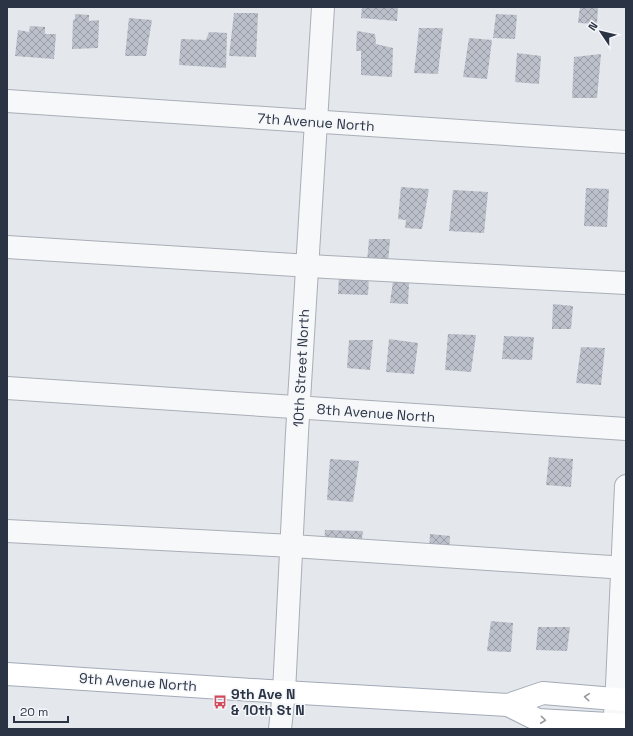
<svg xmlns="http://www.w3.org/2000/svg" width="633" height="736" font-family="'Space Grotesk',sans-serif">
<defs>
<pattern id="building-cross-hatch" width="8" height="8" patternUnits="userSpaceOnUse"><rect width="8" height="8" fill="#bbc0ca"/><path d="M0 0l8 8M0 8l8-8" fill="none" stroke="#989da6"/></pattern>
</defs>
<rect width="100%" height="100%" fill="#e4e7ec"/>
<g fill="url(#building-cross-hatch)">
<polygon points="362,7 398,7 397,21 361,18"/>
<polygon points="580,7 598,7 597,24 578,23"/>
<polygon points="234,13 258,13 256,57 229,56"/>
<polygon points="75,14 89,15 89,21 99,20 98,48 72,49 73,20 75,19"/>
<polygon points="496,14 517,15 515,39 493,38"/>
<polygon points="129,18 152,20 146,56 125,56"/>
<polygon points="30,26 45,27 45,34 56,34 54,59 15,56 18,30 29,32"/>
<polygon points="419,28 443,28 438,74 414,73"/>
<polygon points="357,31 375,34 376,44 393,48 392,77 361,75 361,51 356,51"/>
<polygon points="209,32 227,33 226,68 179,65 181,39 206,40"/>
<polygon points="469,38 492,40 487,79 463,77"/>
<polygon points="517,53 541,56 539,84 515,82"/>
<polygon points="601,54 597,98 572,98 574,57"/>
<polygon points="401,187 429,189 422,229 405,228 406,220 398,219"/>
<polygon points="586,188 609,189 607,227 584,226"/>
<polygon points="453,190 488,192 484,233 449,231"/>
<polygon points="369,239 390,239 388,263 367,262"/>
<polygon points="339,276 369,278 368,295 338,294"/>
<polygon points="393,281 409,283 408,304 390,303"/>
<polygon points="553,304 573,306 571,329 552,329"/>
<polygon points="448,334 476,335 471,372 445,370"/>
<polygon points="504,336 534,337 532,360 502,359"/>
<polygon points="389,339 418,343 414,374 386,372"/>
<polygon points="349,340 373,340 370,370 347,368"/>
<polygon points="581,347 605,348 601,385 576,383"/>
<polygon points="549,457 573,459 571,487 546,485"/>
<polygon points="330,459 359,461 353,502 327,500"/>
<polygon points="325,530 363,531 361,547 324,545"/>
<polygon points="430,534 450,536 449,553 429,552"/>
<polygon points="491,621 513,623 511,652 487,651"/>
<polygon points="538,627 570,627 567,651 536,650"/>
</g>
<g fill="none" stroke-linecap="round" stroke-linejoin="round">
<g stroke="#a9aeb7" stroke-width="24">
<g id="minor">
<polyline points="7,101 626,142"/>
<polyline points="7,247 327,267 626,283"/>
<polyline points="7,388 626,429"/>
<polyline points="7,531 292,546 626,568"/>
<polyline points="280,729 284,692 297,433 323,7"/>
<polyline points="614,729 617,685 626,486"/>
</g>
</g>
<g stroke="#a3abb8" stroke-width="24">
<g id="major">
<polyline points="7,674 284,692 508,705 543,693 626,700"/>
<polyline points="508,705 538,720 626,725"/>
</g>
</g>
<use href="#minor" stroke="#f7f8fa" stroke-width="22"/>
<use href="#major" stroke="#fff" stroke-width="22"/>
</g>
<defs><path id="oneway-chevron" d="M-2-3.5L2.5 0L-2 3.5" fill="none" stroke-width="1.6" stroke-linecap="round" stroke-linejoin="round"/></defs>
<g stroke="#959aa2">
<use href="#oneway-chevron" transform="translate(587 697) rotate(-175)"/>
<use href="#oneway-chevron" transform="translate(543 720) rotate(6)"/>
</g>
<defs>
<g id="bus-bare" transform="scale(1.08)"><path d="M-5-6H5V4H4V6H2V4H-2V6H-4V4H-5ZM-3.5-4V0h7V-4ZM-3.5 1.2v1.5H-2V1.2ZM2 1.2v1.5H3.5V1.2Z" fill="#d1495b" stroke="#f4f6f9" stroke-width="2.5" paint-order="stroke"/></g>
</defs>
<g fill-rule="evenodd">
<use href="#bus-bare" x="220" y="702"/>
</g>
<g text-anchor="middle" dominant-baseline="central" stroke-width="3" stroke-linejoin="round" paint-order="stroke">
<g font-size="14" fill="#2b3445" stroke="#f4f6f9">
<text transform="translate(316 122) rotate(4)">7th Avenue North</text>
<text transform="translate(301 368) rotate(-87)">10th Street North</text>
<text transform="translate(376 413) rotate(4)">8th Avenue North</text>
<text transform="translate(138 682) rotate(4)">9th Avenue North</text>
</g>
<g font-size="14" font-weight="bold" fill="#2b3445" stroke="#f4f6f9" text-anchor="start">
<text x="231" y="694">9th Ave N<tspan x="231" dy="16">&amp; 10th St N</tspan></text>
</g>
</g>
<rect width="633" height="736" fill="none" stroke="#2b3445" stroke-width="16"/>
<g transform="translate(601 32) rotate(305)" stroke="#f4f6f9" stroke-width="3" paint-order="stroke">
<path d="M0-3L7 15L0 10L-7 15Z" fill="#2b3445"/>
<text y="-6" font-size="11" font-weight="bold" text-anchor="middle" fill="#2b3445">N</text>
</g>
<path d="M14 716v6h54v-6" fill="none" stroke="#2b3445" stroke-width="2"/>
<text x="20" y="716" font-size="12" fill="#2b3445" stroke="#f4f6f9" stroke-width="3" paint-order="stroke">20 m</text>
</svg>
